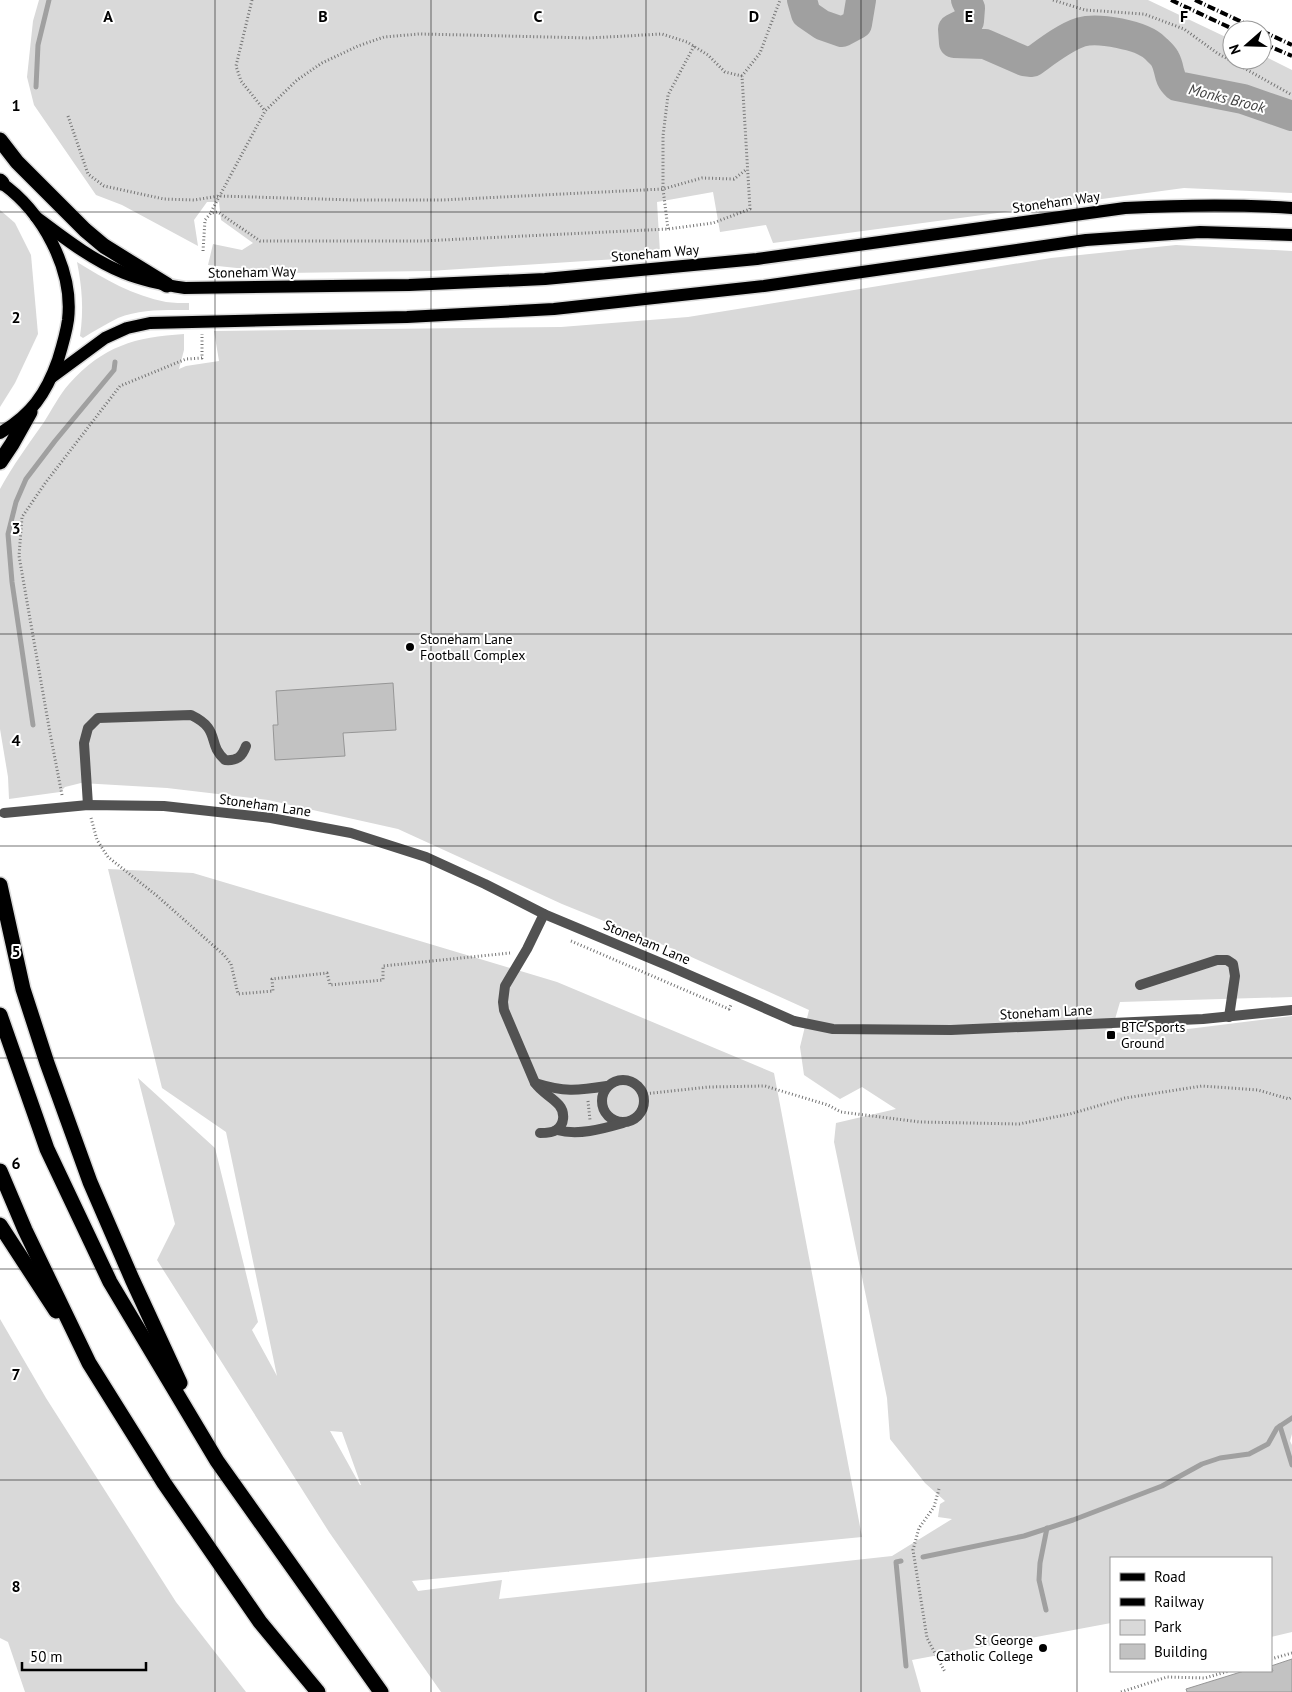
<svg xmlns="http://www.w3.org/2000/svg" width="1292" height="1692" font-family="'PT Sans',sans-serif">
<rect width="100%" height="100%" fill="#fff"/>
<g fill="#d9d9d9" fill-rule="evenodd">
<polygon points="39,0 1148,0 1232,40 1232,60 1262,60 1262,55 1292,70 1292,193 1184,188 773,243 766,225 720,232 713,192 657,202 660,253 648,257 429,271 284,273 208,265 213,244 242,250 253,243 221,220 219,202 207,202 194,220 198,246 122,205 96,195 34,105 27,77 33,21"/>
<polygon points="0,210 15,223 31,255 38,334 15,383 0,407"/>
<path d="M1176,245l116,6v746l-172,5 -9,31 77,-4 104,-13v418l-2,7 2,4v187l-21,5v-79h-160v65l-199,37 9,32h-480l-112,-160 -172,-272 18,-36 -37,-146 77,70 43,174 -6,8 25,46 -51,-244 -64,-44 -54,-219 85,4 364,109 217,91 88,464 -450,44 6,10 84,-11 -3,19 393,-43 60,-37 -14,-2 2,-13 5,-3 -20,-18 -35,-44 -3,-41 -53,-256 2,-19 60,-14 -34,-22 -22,12 -36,-24 -4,-28 9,-37 -131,-59 -116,-47 -164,-75 -130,-29 -101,-12 -86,-5 -16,4 -5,5 -51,7 -1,-22 -8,-48v-240c13,-24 28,-44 44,-67 8,-12 15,-27 25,-38 34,-38 66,-47 115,-50v16l-5,19 7,-3 33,-5 -5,-30 347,-4 127,-10 363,-59zM330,1431l12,1 19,53h-1z"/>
<path d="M77,262c27,17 57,34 89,40 7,1 16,1 23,1v7c-24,0 -49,-1 -71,8 -12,6 -24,13 -35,20l-3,-2c4,-26 2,-49 -3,-74z"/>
<polygon points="0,1319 46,1398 176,1602 246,1692 25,1692 8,1642 0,1638"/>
</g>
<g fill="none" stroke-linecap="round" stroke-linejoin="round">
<g stroke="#a0a0a0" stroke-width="5">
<polyline points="36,87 38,45 49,0"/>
<polyline points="33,725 12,582 8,534 16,502 26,479 55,441 114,370 115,362"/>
<polyline points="1280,1426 1292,1465"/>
<polyline points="923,1557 1024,1536 1073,1520 1162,1486 1202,1464 1220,1458 1249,1454 1268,1444 1277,1428 1292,1418"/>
<polyline points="901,1561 896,1562 906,1666"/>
<polyline points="1046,1610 1039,1580 1040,1563 1047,1528"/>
</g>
<g stroke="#a0a0a0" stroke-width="30">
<polyline points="802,0 806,14 822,25 842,32 857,24 861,0"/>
<path d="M966,0l4,8 -1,13 -16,8 1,14 31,1 39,17 8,1c14,-10 33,-25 49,-30 17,-5 61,3 74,16 3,3 8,7 10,11 6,11 2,18 12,27l66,13 49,17"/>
</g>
</g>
<g fill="#c2c2c2" stroke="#969696">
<polygon points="393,683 396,730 343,733 345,756 275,760 273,725 278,725 276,691"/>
<polygon points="1292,1659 1292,1692 1187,1692 1186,1689 1244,1671 1273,1671 1271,1666"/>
</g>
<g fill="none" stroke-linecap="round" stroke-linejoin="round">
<g stroke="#dbdbdb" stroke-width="15">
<g id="primary">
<path d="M0,182c42,29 74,87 68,138 -2,14 -6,27 -10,40 -12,34 -27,55 -58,73"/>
<path d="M36,217c28,21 56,43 88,56 20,8 41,12 61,15l224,-3 136,-6 212,-20 368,-51c56,-3 111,-4 167,0"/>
<polyline points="52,377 105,338 127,328 150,323 407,317 554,309 764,286 1086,240 1200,232 1292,235"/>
</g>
</g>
<g stroke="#dbdbdb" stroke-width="18">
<g id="motorway">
<polyline points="0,140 17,162 85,230 104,246 167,285"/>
<polyline points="0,181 2,183"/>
<polyline points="0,462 12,444 30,412"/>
<polyline points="0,885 23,989 47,1063 90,1182 132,1279 180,1383"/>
<polyline points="0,1015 47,1149 110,1282 217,1461 381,1692"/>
<polyline points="0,1171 25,1230 89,1363 164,1483 260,1622 318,1692"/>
<polyline points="0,1225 56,1311"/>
</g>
</g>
<g stroke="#747474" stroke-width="3" stroke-dasharray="1 2.5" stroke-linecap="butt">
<polyline points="252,0 236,66 241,81 265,111"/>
<polyline points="1053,0 1085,10 1144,14 1184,29 1217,53 1292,95"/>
<polyline points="68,116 88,174 104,186 164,199 194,200 219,196 354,200 442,200 663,189 702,178 734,179 747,169"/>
<polyline points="211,212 265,111 297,80 322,63 358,46 384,37 419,34 466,35 589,38 662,34 687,42 708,55 725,72 742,76"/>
<polyline points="668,229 663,189 663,136 668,95 694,46"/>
<polyline points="203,251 205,220 211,213 218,212 260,241 422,241 668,229 713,223 750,209 742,76 760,53 780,0"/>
<polyline points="62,795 50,733 19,556 22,517 46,482 120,386 186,359 202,358 202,334"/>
<polyline points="91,818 97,840 108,857 156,895 224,955 231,964 238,994 273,991 272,979 327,973 330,985 383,980 383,966 510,953"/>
<polyline points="571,941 729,1009 731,1005"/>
<polyline points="643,1094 709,1087 765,1086 828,1105 841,1112 920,1122 1019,1124 1070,1114 1125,1098 1202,1086 1258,1090 1289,1099 1292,1097"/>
<polyline points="588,1101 590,1120"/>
<polyline points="939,1489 934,1507 919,1528 913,1550 927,1638 945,1672"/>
<polyline points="1271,1659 1292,1653"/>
<polyline points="1121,1692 1167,1677 1205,1678 1229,1671"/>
</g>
<g stroke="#525252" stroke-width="10">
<path d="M88,805l-4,-62 4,-15 10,-10 93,-3c31,15 15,28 34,45 12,1 17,-3 21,-14"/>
<polyline points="1140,985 1217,960 1227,960 1233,964 1235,976 1229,1017"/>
<circle cx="623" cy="1101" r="21"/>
<path d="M535,1083c29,9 41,8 72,3"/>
<path d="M557,1130c21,6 45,-1 66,-7"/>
<path d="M540,1133c5,0 12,0 16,-3 9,-5 9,-18 3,-25 -8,-9 -17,-12 -24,-22l-31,-73 -1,-8 2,-16 22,-37 17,-35"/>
</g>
<polyline stroke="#525252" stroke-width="10" points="4,813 88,805 164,806 271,818 351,833 426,857 485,884 544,914 671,967 794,1021 833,1029 951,1030 1203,1019 1292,1010"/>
<use href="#primary" stroke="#000" stroke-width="12"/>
<use href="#motorway" stroke="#000" stroke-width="15"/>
<g stroke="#000" stroke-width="4" stroke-dasharray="8 2.5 1 2.5" stroke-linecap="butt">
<polyline points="1171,0 1235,30"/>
<polyline points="1195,0 1259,30"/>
<polyline points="1262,31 1292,45"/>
<polyline points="1262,43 1292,56"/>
</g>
</g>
<path fill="none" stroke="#000" stroke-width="1" stroke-opacity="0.55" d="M215,0v1692M431,0v1692M646,0v1692M861,0v1692M1077,0v1692M0,212h1292M0,423h1292M0,634h1292M0,846h1292M0,1058h1292M0,1269h1292M0,1480h1292"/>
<g fill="#000" stroke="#fff" stroke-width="2">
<circle cx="410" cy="647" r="5"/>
<rect x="1106" y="1030" width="10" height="10" rx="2.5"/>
<circle cx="1043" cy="1648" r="5"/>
</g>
<g text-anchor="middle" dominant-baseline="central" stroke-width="4" stroke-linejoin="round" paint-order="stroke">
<g font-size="14" fill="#000" stroke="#fff">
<text transform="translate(1056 202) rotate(-8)">Stoneham Way</text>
<text transform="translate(655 253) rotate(-5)">Stoneham Way</text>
<text transform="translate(252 272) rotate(-1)">Stoneham Way</text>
<text transform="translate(265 805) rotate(8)">Stoneham Lane</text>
<text transform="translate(647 942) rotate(23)">Stoneham Lane</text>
<text transform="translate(1046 1012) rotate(-3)">Stoneham Lane</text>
</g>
<g font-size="14" fill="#000" stroke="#fff" text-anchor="start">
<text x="420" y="639">Stoneham Lane<tspan x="420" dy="16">Football Complex</tspan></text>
<text x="1121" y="1027">BTC Sports<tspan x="1121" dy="16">Ground</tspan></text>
<text x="1033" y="1640" text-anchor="end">St George<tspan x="1033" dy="16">Catholic College</tspan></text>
</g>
<g font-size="15" font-style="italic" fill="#414141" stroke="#fff">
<text transform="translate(1227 98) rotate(14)">Monks Brook</text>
</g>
</g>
<g font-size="16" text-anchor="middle" font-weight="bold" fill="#000" stroke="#fff" stroke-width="4" stroke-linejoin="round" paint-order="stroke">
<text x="108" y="22">A</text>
<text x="323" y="22">B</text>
<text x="538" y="22">C</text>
<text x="754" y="22">D</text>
<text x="969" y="22">E</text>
<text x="1184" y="22">F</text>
<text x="16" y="111">1</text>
<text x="16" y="323">2</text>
<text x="16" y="534">3</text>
<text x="16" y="746">4</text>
<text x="16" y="957">5</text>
<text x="16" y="1169">6</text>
<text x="16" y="1380">7</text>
<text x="16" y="1592">8</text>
</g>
<rect x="1110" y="1557" width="162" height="115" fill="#ffffff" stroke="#999999"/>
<rect x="1120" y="1573" width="25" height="8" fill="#000000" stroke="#999999"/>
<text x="1154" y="1582" font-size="15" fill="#000000">Road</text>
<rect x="1120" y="1598" width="25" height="8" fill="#000000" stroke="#999999"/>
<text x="1154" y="1607" font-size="15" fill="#000000">Railway</text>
<rect x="1120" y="1620" width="25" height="15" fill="#d9d9d9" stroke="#999999"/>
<text x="1154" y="1632" font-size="15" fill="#000000">Park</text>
<rect x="1120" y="1644" width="25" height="15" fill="#c2c2c2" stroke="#999999"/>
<text x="1154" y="1657" font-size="15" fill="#000000">Building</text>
<g transform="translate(1247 45) rotate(250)"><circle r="24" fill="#ffffff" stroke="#999999"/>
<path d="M0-4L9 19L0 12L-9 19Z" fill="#000000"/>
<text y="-8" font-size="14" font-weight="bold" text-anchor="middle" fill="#000000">N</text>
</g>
<path d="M22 1662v8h124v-8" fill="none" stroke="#000000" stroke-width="2.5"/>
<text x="30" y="1662" font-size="15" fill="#000000" stroke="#ffffff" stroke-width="4" paint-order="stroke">50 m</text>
</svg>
